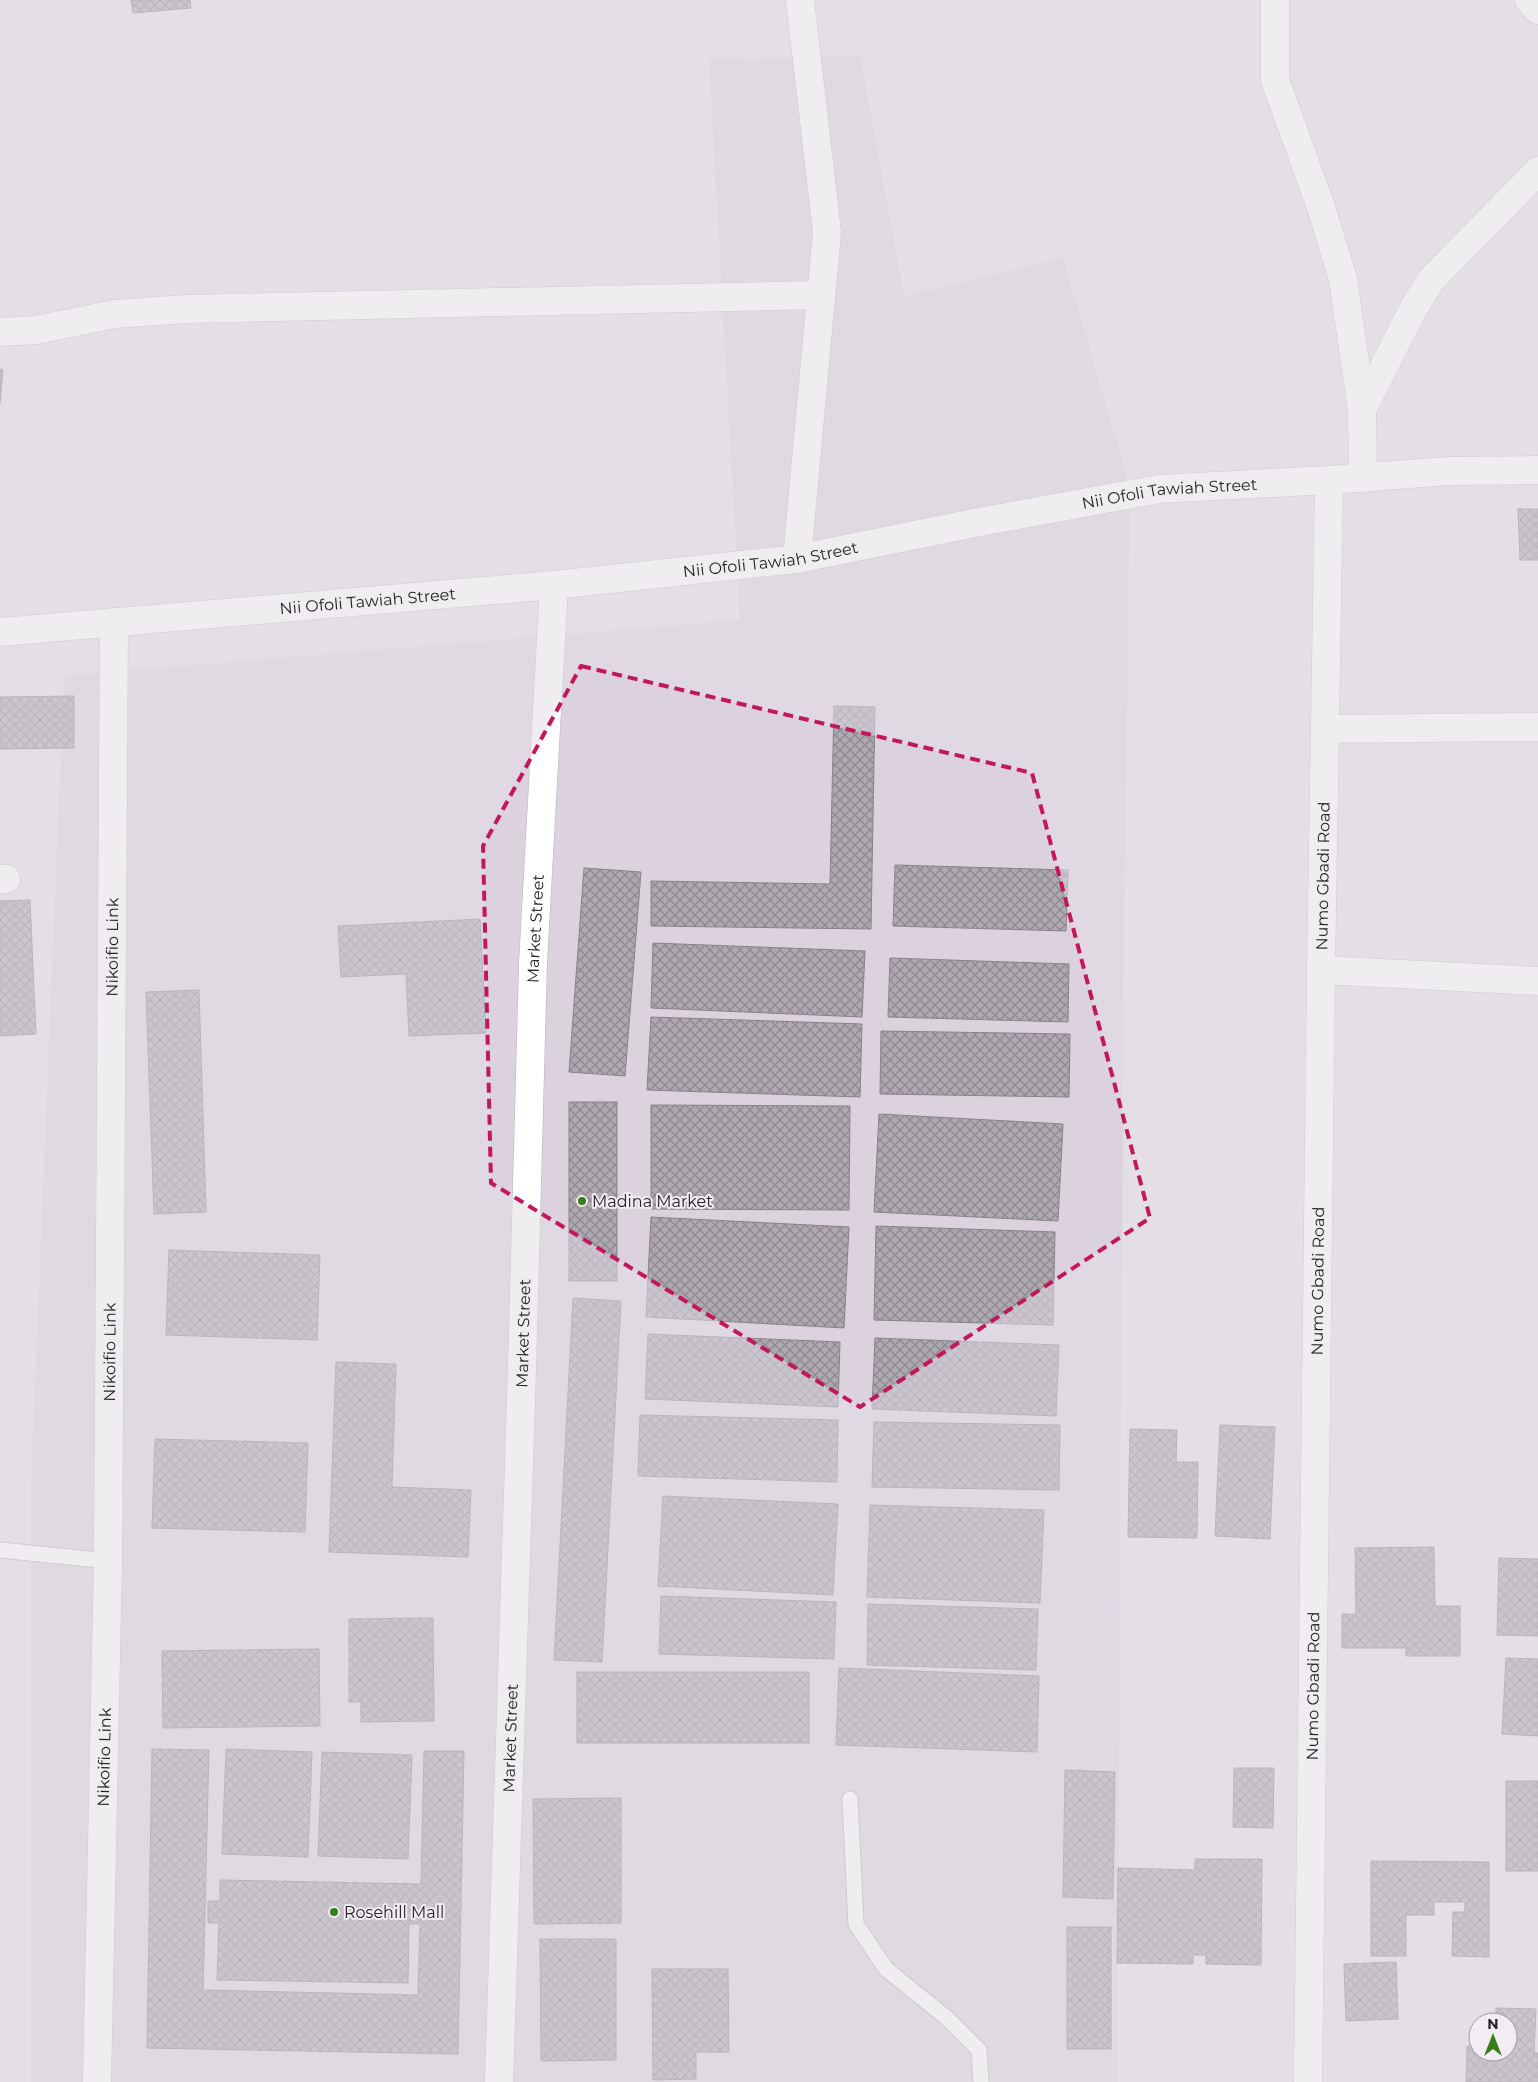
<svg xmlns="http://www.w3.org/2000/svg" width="1538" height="2082" font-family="Montserrat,sans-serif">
<defs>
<pattern id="building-cross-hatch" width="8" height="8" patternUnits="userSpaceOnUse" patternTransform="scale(1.25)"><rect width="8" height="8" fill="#ada9af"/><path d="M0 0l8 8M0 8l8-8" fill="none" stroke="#8d898e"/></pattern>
</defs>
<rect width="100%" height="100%" fill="#e4dfe5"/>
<polygon fill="#dbd2de" points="860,56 904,296 1063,258 1130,487 1124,919 1117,2082 31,2082 31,1483 64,676 740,620 709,59"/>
<g fill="url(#building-cross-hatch)" stroke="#878388">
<polygon points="131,0 190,0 191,8 133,13"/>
<polygon points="0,369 3,370 0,403"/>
<polygon points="1518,509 1538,509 1538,560 1520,560"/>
<polygon points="74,696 74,748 0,749 0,697"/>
<polygon points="834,706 875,707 871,929 651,926 651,881 830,884"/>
<polygon points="895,865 1068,870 1066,931 893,926"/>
<polygon points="584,868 641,872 625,1076 569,1072"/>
<polygon points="30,900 36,1034 0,1036 0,901"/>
<polygon points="480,919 486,1033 409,1036 406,974 341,977 338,926"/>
<polygon points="653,943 865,951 862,1017 651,1008"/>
<polygon points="890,958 1069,964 1068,1022 888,1017"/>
<polygon points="199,990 206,1212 154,1214 146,992"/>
<polygon points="651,1017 862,1024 860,1097 647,1090"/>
<polygon points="881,1031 1070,1034 1069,1097 880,1094"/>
<rect x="569" y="1102" width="48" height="179"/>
<polygon points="651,1105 850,1106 849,1210 651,1209"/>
<polygon points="879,1114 1063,1124 1058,1221 874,1212"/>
<polygon points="651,1217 849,1227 844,1328 646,1317"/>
<polygon points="876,1226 1055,1232 1053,1325 874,1320"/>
<polygon points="169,1250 320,1255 317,1340 166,1335"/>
<polygon points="573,1298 621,1301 602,1662 554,1660"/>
<polygon points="648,1334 840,1342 838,1407 645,1399"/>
<polygon points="875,1338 1059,1345 1056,1416 872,1409"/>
<polygon points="336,1362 396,1364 392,1487 471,1490 468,1557 329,1552"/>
<polygon points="640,1415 838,1420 837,1482 638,1476"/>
<polygon points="874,1422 1060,1425 1059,1490 872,1487"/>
<polygon points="1220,1425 1275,1427 1270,1539 1215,1536"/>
<polygon points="1130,1429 1177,1430 1176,1462 1198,1462 1197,1538 1128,1537"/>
<polygon points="155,1439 308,1443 305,1532 152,1528"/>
<polygon points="663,1496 838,1504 833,1595 658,1586"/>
<polygon points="870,1505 1044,1510 1040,1603 867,1597"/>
<polygon points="1434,1547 1435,1606 1460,1606 1460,1656 1406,1656 1406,1648 1342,1648 1342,1614 1356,1614 1355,1548"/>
<polygon points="1499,1558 1538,1559 1538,1636 1497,1635"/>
<polygon points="661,1596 836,1602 834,1659 659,1654"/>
<polygon points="868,1604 1038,1609 1036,1670 867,1665"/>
<polygon points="433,1618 434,1721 361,1722 361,1702 349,1702 349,1619"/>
<polygon points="319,1649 320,1726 163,1728 162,1651"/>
<polygon points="1506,1658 1538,1659 1538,1736 1502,1734"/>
<polygon points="839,1668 1039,1676 1037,1752 836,1745"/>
<rect x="577" y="1672" width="232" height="71"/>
<polygon points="152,1749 209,1750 203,1990 418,1995 420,1924 409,1924 408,1983 217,1980 219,1923 208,1923 208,1901 220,1901 220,1880 421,1884 424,1751 464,1751 458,2054 147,2048"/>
<polygon points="226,1749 312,1752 308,1857 222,1854"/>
<polygon points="322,1752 412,1755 408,1859 318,1856"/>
<polygon points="1234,1768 1274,1768 1273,1828 1233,1827"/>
<polygon points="1065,1770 1115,1772 1113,1899 1063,1897"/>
<rect x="1506" y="1781" width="32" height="90"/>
<polygon points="621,1798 621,1923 534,1924 533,1799"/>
<polygon points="1195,1859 1262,1859 1261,1965 1206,1964 1206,1955 1193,1955 1193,1964 1117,1963 1118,1868 1195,1870"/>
<polygon points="1371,1861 1489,1862 1489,1957 1452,1956 1453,1912 1465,1912 1465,1902 1434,1902 1434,1915 1406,1915 1406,1956 1371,1956"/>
<rect x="1067" y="1927" width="44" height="122"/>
<polygon points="540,1939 616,1939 616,2060 541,2061"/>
<polygon points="1396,1962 1398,2019 1346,2021 1344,1964"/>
<polygon points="652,1969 728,1969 729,2052 696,2052 696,2079 653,2080"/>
<polygon points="1496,2008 1536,2009 1534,2053 1538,2053 1538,2082 1466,2082 1467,2046 1478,2046 1478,2052 1508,2052 1508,2022 1496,2022"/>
</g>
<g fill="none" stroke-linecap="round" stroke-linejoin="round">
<g stroke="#b7b2b8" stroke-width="17">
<g id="service">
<polyline points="0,1550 108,1561"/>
<polyline points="850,1799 856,1924 886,1969 947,2018 979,2050 981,2082"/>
</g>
</g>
<g stroke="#b7b2b8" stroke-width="29">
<g id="minor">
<polyline points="1275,0 1275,80 1321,207 1343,279 1362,410 1363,478"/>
<polyline points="1529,0 1538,10"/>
<polyline points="0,332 36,330 115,314 185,309 821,295"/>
<polyline points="1362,410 1413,309 1431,280 1538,171"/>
<polyline points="797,559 827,232 800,0"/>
<path id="s1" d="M0,632l554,-47 243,-26 177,-36 185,-34 170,-9 119,-9 90,-1"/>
<polyline points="1325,729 1538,727"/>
<polyline points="0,879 6,879"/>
<polyline points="1321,970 1538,981"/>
<path id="s2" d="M97,2082l11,-521 6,-939"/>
<path id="s3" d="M499,2082l23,-713 11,-406 21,-378"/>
<path id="s4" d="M1308,2082l13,-1112 8,-490"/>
</g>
</g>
<use href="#service" stroke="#fff" stroke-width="15"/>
<use href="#minor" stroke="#fff" stroke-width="28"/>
</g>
<path d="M0 0H1538V2082H0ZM581,666l451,107 118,445 -290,189 -369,-224 -8,-337z" fill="#e4dfe5" fill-opacity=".55" fill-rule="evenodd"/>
<path fill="none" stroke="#c2185b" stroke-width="4" stroke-dasharray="10 6" stroke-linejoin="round" d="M581,666l451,107 118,445 -290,189 -369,-224 -8,-337z"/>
<g fill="#397c1e" stroke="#f1edf2" stroke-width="2">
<circle cx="582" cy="1201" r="5"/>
<circle cx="334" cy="1912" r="5"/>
</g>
<g text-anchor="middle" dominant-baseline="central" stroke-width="4" stroke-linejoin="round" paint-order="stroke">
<g font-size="16" fill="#242325" stroke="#f1edf2">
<text stroke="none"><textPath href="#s1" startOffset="1179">Nii Ofoli Tawiah Street</textPath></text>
<text stroke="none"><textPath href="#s1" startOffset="774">Nii Ofoli Tawiah Street</textPath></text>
<text stroke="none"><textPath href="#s1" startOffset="369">Nii Ofoli Tawiah Street</textPath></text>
<text stroke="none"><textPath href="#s4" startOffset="1206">Numo Gbadi Road</textPath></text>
<text stroke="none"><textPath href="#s3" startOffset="1154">Market Street</textPath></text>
<text stroke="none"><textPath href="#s2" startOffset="1135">Nikoifio Link</textPath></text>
<text stroke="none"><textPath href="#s4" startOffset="801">Numo Gbadi Road</textPath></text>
<text stroke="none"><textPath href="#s3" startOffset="749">Market Street</textPath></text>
<text stroke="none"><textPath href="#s2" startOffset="730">Nikoifio Link</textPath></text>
<text stroke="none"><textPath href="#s4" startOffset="396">Numo Gbadi Road</textPath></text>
<text stroke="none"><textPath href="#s3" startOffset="344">Market Street</textPath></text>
<text stroke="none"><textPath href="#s2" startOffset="325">Nikoifio Link</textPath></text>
</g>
<g font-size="16" fill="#242325" stroke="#f1edf2" text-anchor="start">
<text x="592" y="1201">Madina Market</text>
<text x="344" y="1912">Rosehill Mall</text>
</g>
</g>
<g transform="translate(1493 2037)"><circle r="24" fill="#f1edf2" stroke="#9f9ca0"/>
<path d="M0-4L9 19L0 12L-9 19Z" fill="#397c1e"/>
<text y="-8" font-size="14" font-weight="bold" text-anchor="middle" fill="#242325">N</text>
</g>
</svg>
